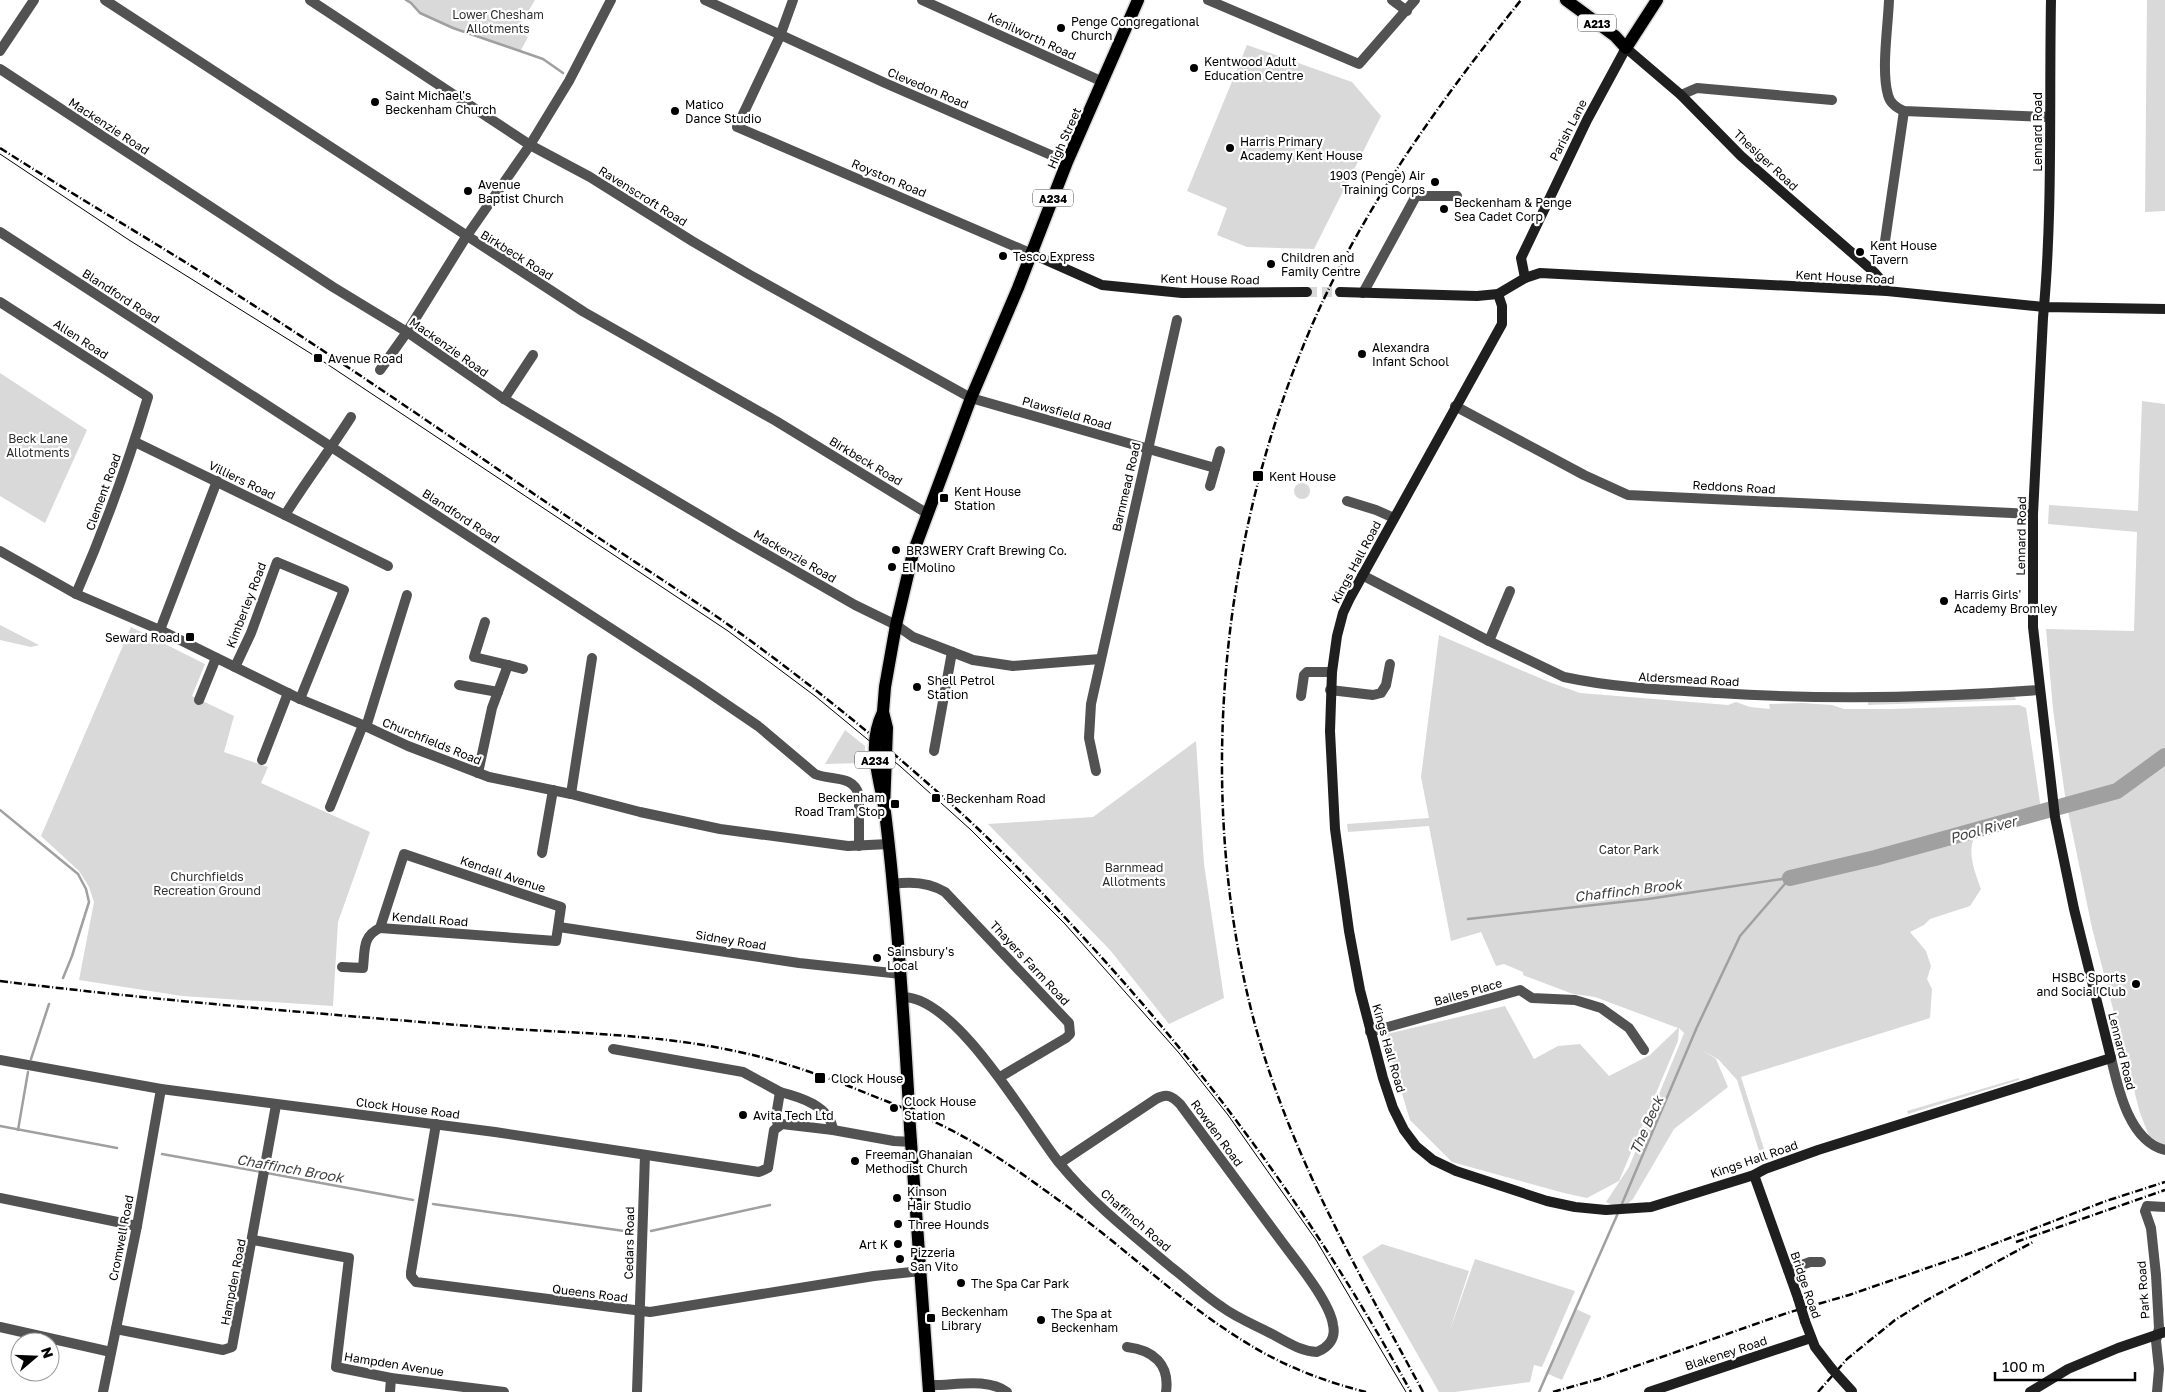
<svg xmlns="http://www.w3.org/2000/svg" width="2165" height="1392" font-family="'Golos Text',sans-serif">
<rect width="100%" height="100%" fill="#fff"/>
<g fill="#d9d9d9" fill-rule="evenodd">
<polygon points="406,0 535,0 517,30 528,37 520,52 453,28 420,13 411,3"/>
<polygon points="2147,0 2165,0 2165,211 2145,212"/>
<polygon points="1247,45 1352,82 1381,116 1314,249 1247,247 1217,235 1227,208 1187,191"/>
<polygon points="0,373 87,430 45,523 0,496"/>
<polygon points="2142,401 2165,404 2165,757 2117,790 2066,803 2053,709 2046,629 2134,631 2137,532 2048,524 2049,505 2138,511"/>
<circle cx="1302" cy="491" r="8"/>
<polygon points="0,625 39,645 31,647 0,640"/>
<polygon points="131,627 205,664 192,696 234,716 224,752 268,767 261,783 370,832 338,922 333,1006 182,996 79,980 94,902 89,887 79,871 41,836"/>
<path d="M1439,635l110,47 31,11 148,12 8,-3 14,5 20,2 -1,-5 33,-1 30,2 12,4h47l128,-4 7,3 16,108 -64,15c-13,17 -4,39 3,58l-11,17 -40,13 -6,6 -14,7 16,19 5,15 -4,13 5,10 -2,29 -189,59 23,72 -5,2 -22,-71 -18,-20 -19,-11 16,10 12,28 -54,42 -41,70 -11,10 -16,-7 23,-35 49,-119 6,-15 -5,-5 -1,13 -59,140 -32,17 -23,-5 -112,-31 -42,-42 -24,-79 1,-7 118,-28 29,53 24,-13 22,-2 29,32 41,-21 28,-27 -83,-31 -22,-3 -50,-19v-3l-19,-8 -8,2 -15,-34 -30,9 -22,-115 -81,6 -1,-8 82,-6 -8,-41zM1889,853l-5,7 -62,15v-2l-16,3z"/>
<polygon points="2015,697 2016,700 1868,705 1868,702"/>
<polygon points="845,730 865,746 865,759 861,759 861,763 825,764"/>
<polygon points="1196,741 1204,864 1224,998 1169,1024 1110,950 988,824 1093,817"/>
<polygon points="2165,762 2165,1146 2149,1136 2140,1113 2092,928 2068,811 2127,792"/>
<polygon points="2019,1078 2019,1080 1908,1114 1907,1111"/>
<polygon points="1382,1244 1469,1271 1449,1333 1475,1259 1575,1291 1542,1367 1534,1365 1530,1382 1455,1392 1439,1392 1362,1257"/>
<polygon points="1576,1309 1591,1316 1562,1380 1546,1373"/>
</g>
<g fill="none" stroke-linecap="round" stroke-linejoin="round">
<g stroke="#a0a0a0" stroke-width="2.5">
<polyline points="406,0 411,3 420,13 453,28 543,59 563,73"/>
<polyline points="0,810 78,874 86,889 89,902 72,956 63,978"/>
<polyline points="1468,919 1648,899 1789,878"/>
<polyline points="31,1059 49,1004"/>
<polyline points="0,1126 117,1148"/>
<polyline points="18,1130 28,1072"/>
<polyline points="162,1154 262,1172"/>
<polyline points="267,1173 413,1200"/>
<polyline points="433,1204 631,1232"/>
<polyline points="1621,1206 1697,1027 1740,936 1790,878"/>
<polyline points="651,1231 770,1205"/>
<polyline points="1539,1392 1618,1213"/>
</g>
<polyline stroke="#a0a0a0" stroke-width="16" points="1790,878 1875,858 2117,791 2165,756"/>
<polyline stroke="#d9d9d9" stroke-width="10" stroke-dasharray="10 5" stroke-linecap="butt" points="1307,292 1340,292"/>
<g stroke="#dbdbdb" stroke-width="15">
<g id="primary">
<polyline points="1566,0 1615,36 1626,48 1657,0"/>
<path d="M883,712c-17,35 -3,65 2,100 3,25 6,50 8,75 7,68 11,136 15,204"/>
<polyline points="884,809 887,728 883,712 885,687 896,625 913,553 971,398 1018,288 1067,162 1138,0"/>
<polyline points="910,1128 929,1392"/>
</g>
</g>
<g stroke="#525252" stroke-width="10">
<polyline points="105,0 584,312 776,421 928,514"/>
<polyline points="310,0 530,145 590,177 692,241 750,275 971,398 1215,468"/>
<polyline points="705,0 885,83 1067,162"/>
<polyline points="793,0 780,36 737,127 1030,253"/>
<polyline points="922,0 1103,82"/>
<polyline points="1208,0 1359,64 1415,0"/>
<polyline points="1392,0 1407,11"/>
<path d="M1889,0c-1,27 -8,71 -1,95 2,9 9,13 16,16l145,6"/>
<polyline points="0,51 34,0"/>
<polyline points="0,69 333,287 407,332 504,399 735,536 855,605 896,625 913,637 973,660 1013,666 1100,659"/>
<polyline points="1681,95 1697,88 1832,100"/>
<path d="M0,232l695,451 63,43 57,48c16,7 38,0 44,21v51"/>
<polyline points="1885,241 1904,111"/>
<polyline points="1363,293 1416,196 1457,196"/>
<path d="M0,302l148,95c-20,67 -44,133 -72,197"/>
<polyline points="380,370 407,332 466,237 530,145 569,81 611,0"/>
<polyline points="504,399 533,355"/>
<polyline points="1455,406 1584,475 1628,495 2033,514"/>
<path d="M135,442l150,73c21,-34 45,-65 66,-98"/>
<polyline points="1210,486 1220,451"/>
<polyline points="1347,501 1376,510 1394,518"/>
<polyline points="285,515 388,566"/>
<polyline points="0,551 76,594 160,630 300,699 363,725 408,746 489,777 571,794 640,812 720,829 848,846 889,844"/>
<path d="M1362,575l127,66 75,36c51,11 102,13 154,16 107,7 214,5 321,-3"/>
<polyline points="160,630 217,481"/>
<polyline points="1489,641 1510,591"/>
<polyline points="508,665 523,669"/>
<polyline points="235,667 251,633 277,562 344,590 300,699"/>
<polyline points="459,685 498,692"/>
<polyline points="1330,690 1373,695 1381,693 1386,685 1390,664"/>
<polyline points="1301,696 1304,675 1307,672 1332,672"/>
<polyline points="199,700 216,658"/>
<polyline points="366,727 407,595"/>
<polyline points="934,751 952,652"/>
<polyline points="262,760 288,693"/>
<polyline points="1096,771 1089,738 1091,704 1177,320"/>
<polyline points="478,773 492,708 508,665 474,657 485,622"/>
<polyline points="571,794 592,658"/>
<polyline points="330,807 363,725"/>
<polyline points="542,853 553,790"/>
<polygon points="404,854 561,907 556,941 380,928"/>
<path d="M893,884c19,-3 36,-2 52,8l124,131 1,11 -4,4 -66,39"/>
<polyline points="559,927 799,963 901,974"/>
<path d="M342,967l21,1c2,-17 -1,-32 17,-40"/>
<path d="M903,997c54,0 126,128 157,167 32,39 73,71 111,103 17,13 33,28 51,40 15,11 33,18 50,27 15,8 28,17 45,18 12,-5 19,-14 16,-27 -3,-23 -37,-64 -51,-83 -34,-46 -68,-92 -102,-138 -8,-8 -13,-11 -24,-5l-96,64"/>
<polyline points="1370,1032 1520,990 1532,998 1575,1000 1601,1008 1629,1028 1644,1050"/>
<polyline points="613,1049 743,1072 780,1092"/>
<path d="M2111,1058c7,30 18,83 54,92"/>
<polyline points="0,1060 161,1089 495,1132 759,1172 768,1168 774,1130 782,1124 833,1130 894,1141 912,1142"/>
<polyline points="436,1124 411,1272 411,1276 416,1282 650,1312 874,1276 921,1271"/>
<path d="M778,1126l-2,-10 4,-24c20,5 50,14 53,38"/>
<polyline points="0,1198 137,1226"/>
<polyline points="253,1240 349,1258 336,1367 391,1378 504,1392"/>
<polyline points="1788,1270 1810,1262 1821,1262"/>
<polyline points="0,1327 111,1352"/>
<polyline points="116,1329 223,1350 232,1347 276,1105"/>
<path d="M1127,1347c26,3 43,17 39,45"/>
<path d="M929,1385c24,1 57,-8 78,7"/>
<polyline points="103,1392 137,1226 161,1089"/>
<polyline points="390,1392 391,1378"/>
<polyline points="637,1392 645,1155"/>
<polyline points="2157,1392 2159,1369 2156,1341 2159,1328 2156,1275 2151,1228 2145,1211 2147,1206 2165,1207"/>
</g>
<g stroke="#1f1f1f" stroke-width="10">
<path d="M2051,0c-2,106 2,213 -8,318l-10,196v113l22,190 19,92 37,149 -293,92 -53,19 -11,6 -103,32 -45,3 -31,-3 -28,-6 -91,-30 -23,-11 -17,-14 -12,-16 -11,-22 -10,-30 -23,-88 -11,-59 -14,-102 -5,-98 2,-59 5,-36 6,-23 7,-15 152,-274v-18l-4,-12 27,-16 15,-5 347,18 157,16 121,2"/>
<polyline points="1030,253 1102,285 1182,293 1307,292"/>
<polyline points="1525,278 1521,258 1587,120 1626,48 1681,95 1741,156 1874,272 1882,281 1887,291"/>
<polyline points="1340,292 1477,296 1498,294"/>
<polyline points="1754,1175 1798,1298"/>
<polyline points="1805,1321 1815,1347 1832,1369"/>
<polyline points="1649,1392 1811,1338"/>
<polyline points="2030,1392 2068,1369 2118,1348 2165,1332"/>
</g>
<use href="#primary" stroke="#000" stroke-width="12"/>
<polyline stroke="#000" stroke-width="1" points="0,154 129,240 318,358 728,631 815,696 901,767 971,830 1065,924 1179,1053 1228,1115 1316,1240 1406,1392"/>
<g stroke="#000" stroke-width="2.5" stroke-dasharray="8 2.5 1 2.5" stroke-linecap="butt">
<path d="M0,148c78,50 158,96 236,146 116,74 229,153 342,230 53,36 108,70 159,107 78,56 152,117 223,181 47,43 91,90 134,137 125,137 228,281 317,443"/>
<path d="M0,981c161,20 322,33 483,46 80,6 162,6 242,22 43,8 85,22 126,38 29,12 60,23 88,37 42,20 81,48 118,75 66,46 124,105 193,146 36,22 76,37 116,47"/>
<polyline points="2016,1242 2165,1190"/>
<path d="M1423,1392c-65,-121 -133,-237 -169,-371 -61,-232 -33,-501 68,-718 52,-111 123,-208 199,-303"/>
<polyline points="1553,1392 1599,1379 1787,1313 1849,1295 1965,1255 2106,1201 2165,1182"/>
<polyline points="1818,1392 1847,1359 1895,1320 1927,1300 2033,1242"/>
</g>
<g stroke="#dbdbdb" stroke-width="15" stroke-linecap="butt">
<polyline id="primary-bridge" points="908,1091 910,1128"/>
</g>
<g stroke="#1f1f1f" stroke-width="10">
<polyline points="1798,1298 1805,1321"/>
<polyline points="1832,1369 1852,1391"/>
</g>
<use href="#primary-bridge" stroke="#000" stroke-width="12"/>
</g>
<g fill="#000" stroke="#fff" stroke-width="2">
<circle cx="1061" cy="28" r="5"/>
<circle cx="1194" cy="68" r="5"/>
<circle cx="375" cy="102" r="5"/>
<circle cx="675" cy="111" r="5"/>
<circle cx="1230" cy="148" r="5"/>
<circle cx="1435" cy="182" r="5"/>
<circle cx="468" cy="191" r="5"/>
<circle cx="1444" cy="209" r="5"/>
<circle cx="1860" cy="252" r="5"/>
<circle cx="1003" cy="256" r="5"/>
<circle cx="1271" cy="264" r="5"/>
<circle cx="1362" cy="354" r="5"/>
<rect x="313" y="353" width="10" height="10" rx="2.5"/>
<rect x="1252" y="470" width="12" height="12" rx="2.5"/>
<rect x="939" y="493" width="10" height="10" rx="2.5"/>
<circle cx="896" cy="550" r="5"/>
<circle cx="892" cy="567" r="5"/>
<circle cx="1944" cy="601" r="5"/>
<rect x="185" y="632" width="10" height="10" rx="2.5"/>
<circle cx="917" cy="687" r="5"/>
<rect x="931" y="793" width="10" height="10" rx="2.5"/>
<rect x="890" y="799" width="10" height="10" rx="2.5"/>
<circle cx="877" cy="958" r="5"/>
<circle cx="2136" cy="984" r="5"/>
<rect x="814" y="1072" width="12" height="12" rx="2.5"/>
<circle cx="894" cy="1108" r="5"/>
<circle cx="743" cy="1115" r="5"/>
<circle cx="855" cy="1161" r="5"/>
<circle cx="897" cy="1198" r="5"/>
<circle cx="898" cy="1224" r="5"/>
<circle cx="898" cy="1244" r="5"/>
<circle cx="900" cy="1259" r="5"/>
<circle cx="961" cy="1283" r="5"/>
<rect x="926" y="1313" width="10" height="10" rx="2.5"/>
<circle cx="1041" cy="1320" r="5"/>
</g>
<g text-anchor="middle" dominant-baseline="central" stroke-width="4.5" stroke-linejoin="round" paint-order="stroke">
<g fill="#fff" stroke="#4c4c4c" stroke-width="1">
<rect x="1578" y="14.5" width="38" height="17" rx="4"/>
<rect x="1033" y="189.5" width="40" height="17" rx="4"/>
<rect x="855" y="751.5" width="40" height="17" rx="4"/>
</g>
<g font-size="11" font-weight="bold" fill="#000">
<text x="1597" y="23">A213</text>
<text x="1053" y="198">A234</text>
<text x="875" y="760">A234</text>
</g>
<g font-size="12" fill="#303030" stroke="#fff">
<text x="498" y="14">Lower Chesham<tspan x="498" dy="14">Allotments</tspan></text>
<text x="38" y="438">Beck Lane<tspan x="38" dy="14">Allotments</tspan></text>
<text x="1629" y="849">Cator Park</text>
<text x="1134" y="867">Barnmead<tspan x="1134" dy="14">Allotments</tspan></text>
<text x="207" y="876">Churchfields<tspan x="207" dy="14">Recreation Ground</tspan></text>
</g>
<g font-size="12" fill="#000" stroke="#fff" text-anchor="start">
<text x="1071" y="21">Penge Congregational<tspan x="1071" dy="14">Church</tspan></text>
<text x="1204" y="61">Kentwood Adult<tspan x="1204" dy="14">Education Centre</tspan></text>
<text x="385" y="95">Saint Michael's<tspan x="385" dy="14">Beckenham Church</tspan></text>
<text x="685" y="104">Matico<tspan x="685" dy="14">Dance Studio</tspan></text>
<text x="1240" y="141">Harris Primary<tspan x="1240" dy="14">Academy Kent House</tspan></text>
<text x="1425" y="175" text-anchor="end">1903 (Penge) Air<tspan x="1425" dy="14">Training Corps</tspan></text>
<text x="478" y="184">Avenue<tspan x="478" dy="14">Baptist Church</tspan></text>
<text x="1454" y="202">Beckenham &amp; Penge<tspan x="1454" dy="14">Sea Cadet Corp</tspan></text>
<text x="1870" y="245">Kent House<tspan x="1870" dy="14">Tavern</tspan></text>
<text x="1013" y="256">Tesco Express</text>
<text x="1281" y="257">Children and<tspan x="1281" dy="14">Family Centre</tspan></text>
<text x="1372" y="347">Alexandra<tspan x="1372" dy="14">Infant School</tspan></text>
<text x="328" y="358">Avenue Road</text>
<text x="1269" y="476">Kent House</text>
<text x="954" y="491">Kent House<tspan x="954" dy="14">Station</tspan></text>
<text x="906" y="550">BR3WERY Craft Brewing Co.</text>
<text x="902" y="567">El Molino</text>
<text x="1954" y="594">Harris Girls'<tspan x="1954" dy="14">Academy Bromley</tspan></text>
<text x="180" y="637" text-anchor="end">Seward Road</text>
<text x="927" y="680">Shell Petrol<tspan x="927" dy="14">Station</tspan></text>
<text x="885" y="797" text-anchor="end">Beckenham<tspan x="885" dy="14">Road Tram Stop</tspan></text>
<text x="946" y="798">Beckenham Road</text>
<text x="887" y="951">Sainsbury's<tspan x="887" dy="14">Local</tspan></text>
<text x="2126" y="977" text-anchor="end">HSBC Sports<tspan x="2126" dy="14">and Social Club</tspan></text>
<text x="831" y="1078">Clock House</text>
<text x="904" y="1101">Clock House<tspan x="904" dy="14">Station</tspan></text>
<text x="753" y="1115">Avita Tech Ltd</text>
<text x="865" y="1154">Freeman Ghanaian<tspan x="865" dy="14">Methodist Church</tspan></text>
<text x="907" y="1191">Kinson<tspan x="907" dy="14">Hair Studio</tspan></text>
<text x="908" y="1224">Three Hounds</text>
<text x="888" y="1244" text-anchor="end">Art K</text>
<text x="910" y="1252">Pizzeria<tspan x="910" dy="14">San Vito</tspan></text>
<text x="971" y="1283">The Spa Car Park</text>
<text x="941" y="1311">Beckenham<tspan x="941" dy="14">Library</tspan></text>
<text x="1051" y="1313">The Spa at<tspan x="1051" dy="14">Beckenham</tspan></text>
</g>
<g font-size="12" fill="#000" stroke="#fff">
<text transform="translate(1032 36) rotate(25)">Kenilworth Road</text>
<text transform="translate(928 88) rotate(23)">Clevedon Road</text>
<text transform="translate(109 126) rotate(33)">Mackenzie Road</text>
<text transform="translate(1568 130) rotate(-63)">Parish Lane</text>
<text transform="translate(2037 132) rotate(-90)">Lennard Road</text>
<text transform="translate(1064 138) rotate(-66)">High Street</text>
<text transform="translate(1766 160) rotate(43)">Thesiger Road</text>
<text transform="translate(889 178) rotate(23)">Royston Road</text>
<text transform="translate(643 196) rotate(32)">Ravenscroft Road</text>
<text transform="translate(517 255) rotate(32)">Birkbeck Road</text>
<text transform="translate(1845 277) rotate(3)">Kent House Road</text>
<text transform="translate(1210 279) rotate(1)">Kent House Road</text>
<text transform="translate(121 296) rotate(33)">Blandford Road</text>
<text transform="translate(81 339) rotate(33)">Allen Road</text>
<text transform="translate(449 347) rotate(35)">Mackenzie Road</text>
<text transform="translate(1067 413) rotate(16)">Plawsfield Road</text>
<text transform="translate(866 461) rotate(31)">Birkbeck Road</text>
<text transform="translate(242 480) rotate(26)">Villiers Road</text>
<text transform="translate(1126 487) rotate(-77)">Barnmead Road</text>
<text transform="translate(1734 487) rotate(3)">Reddons Road</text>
<text transform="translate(103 492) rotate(-70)">Clement Road</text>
<text transform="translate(461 516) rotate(33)">Blandford Road</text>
<text transform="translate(2021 536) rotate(-89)">Lennard Road</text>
<text transform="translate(795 556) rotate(30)">Mackenzie Road</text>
<text transform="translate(1356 562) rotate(-62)">Kings Hall Road</text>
<text transform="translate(246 605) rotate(-69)">Kimberley Road</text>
<text transform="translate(1689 679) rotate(3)">Aldersmead Road</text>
<text transform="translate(432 741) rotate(22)">Churchfields Road</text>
<text transform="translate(503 874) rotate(19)">Kendall Avenue</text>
<text transform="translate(430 919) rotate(4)">Kendall Road</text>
<text transform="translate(731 940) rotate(9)">Sidney Road</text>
<text transform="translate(1030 963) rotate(47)">Thayers Farm Road</text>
<text transform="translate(1468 992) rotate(-16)">Bailes Place</text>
<text transform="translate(1389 1048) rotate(74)">Kings Hall Road</text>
<text transform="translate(2122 1051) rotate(76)">Lennard Road</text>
<text transform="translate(408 1108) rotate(7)">Clock House Road</text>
<text transform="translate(1217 1133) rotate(54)">Rowden Road</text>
<text transform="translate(1754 1159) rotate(-19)">Kings Hall Road</text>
<text transform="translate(1136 1220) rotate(41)">Chaffinch Road</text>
<text transform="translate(121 1238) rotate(-79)">Cromwell Road</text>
<text transform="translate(629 1243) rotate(-89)">Cedars Road</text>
<text transform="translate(233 1282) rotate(-79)">Hampden Road</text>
<text transform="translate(1806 1285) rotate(71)">Bridge Road</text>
<text transform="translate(2143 1290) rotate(-94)">Park Road</text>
<text transform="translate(590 1293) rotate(7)">Queens Road</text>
<text transform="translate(1726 1353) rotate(-18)">Blakeney Road</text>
<text transform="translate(394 1364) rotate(9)">Hampden Avenue</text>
</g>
<g font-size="14" font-style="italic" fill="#414141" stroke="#fff">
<text transform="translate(1983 829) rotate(-15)">Pool River</text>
<text transform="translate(1628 890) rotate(-7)">Chaffinch Brook</text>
<text transform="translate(1646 1125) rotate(-66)">The Beck</text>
<text transform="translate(290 1168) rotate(10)">Chaffinch Brook</text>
</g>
</g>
<g transform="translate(35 1357) rotate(71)"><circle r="24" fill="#ffffff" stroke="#999999"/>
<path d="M0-4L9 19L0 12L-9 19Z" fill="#000000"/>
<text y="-8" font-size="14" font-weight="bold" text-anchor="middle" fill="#000000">N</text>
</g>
<path d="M1995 1372v8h140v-8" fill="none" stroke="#000000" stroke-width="2.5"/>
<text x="2002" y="1372" font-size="15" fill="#000000" stroke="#ffffff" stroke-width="4" paint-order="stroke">100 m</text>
</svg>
